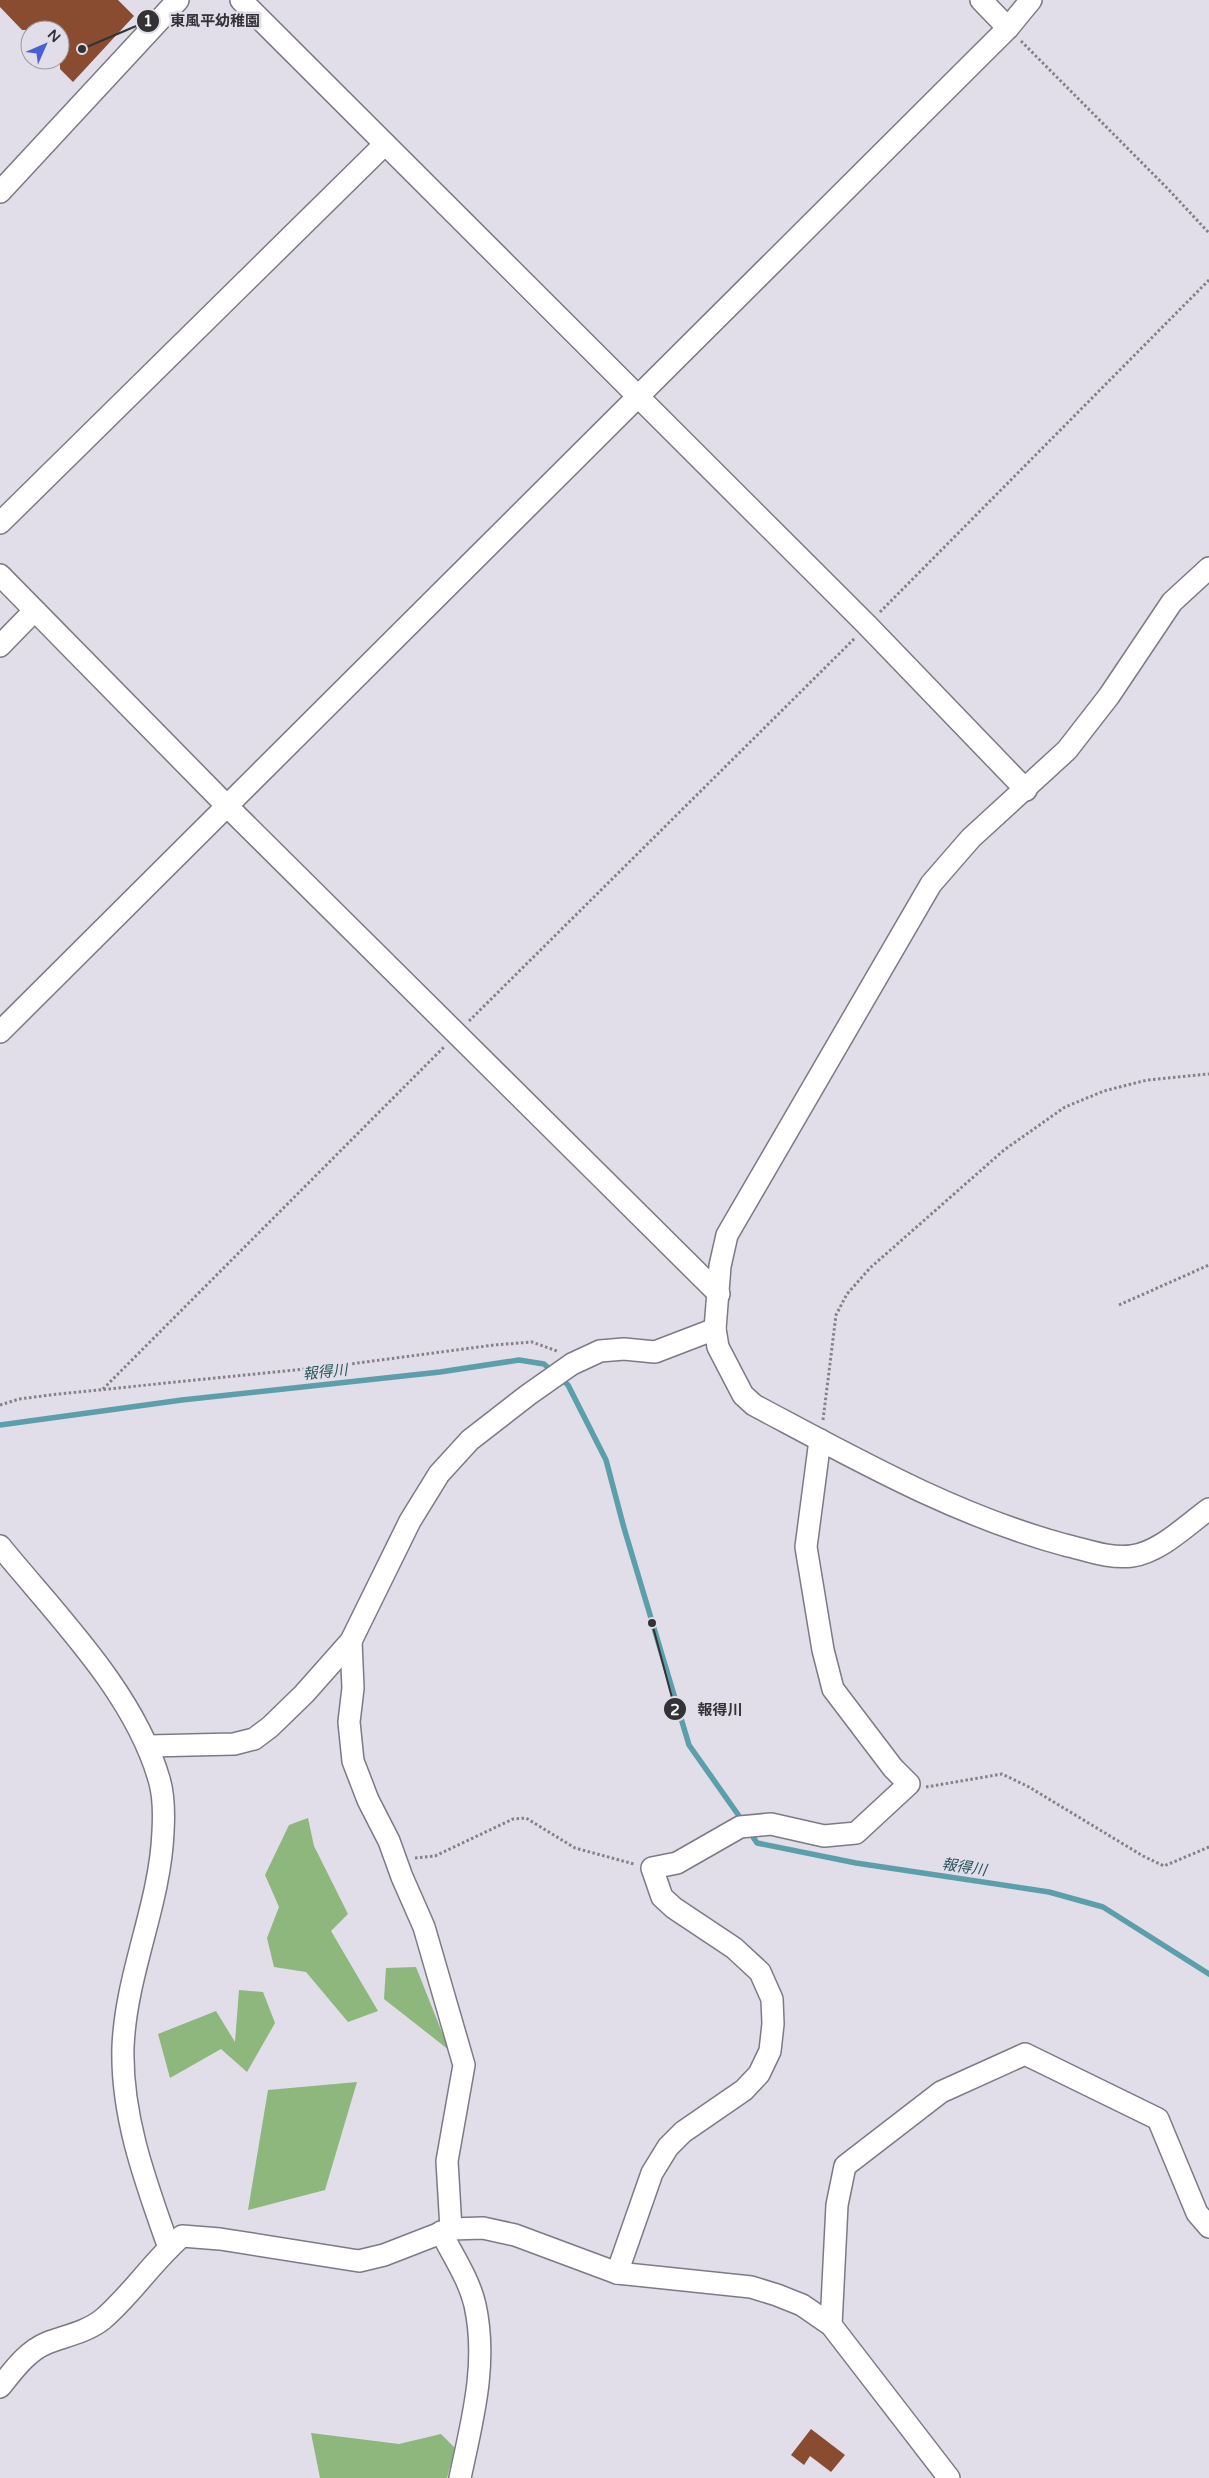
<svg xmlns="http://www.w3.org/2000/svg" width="1209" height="2478" font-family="'Varela Round','Noto Sans JP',sans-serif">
<rect width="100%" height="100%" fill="#e1dee9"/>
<g fill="#8db77c">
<polygon points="308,1818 314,1846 348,1914 331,1931 378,2011 348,2022 306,1972 274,1967 267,1938 279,1907 265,1875 289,1825"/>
<polygon points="416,1967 449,2050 384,1999 386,1968"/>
<polygon points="239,1990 263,1992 275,2023 247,2072 221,2049 170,2078 158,2034 216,2011 235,2042"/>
<polygon points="357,2082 325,2190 248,2210 268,2090"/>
<polygon points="311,2433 399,2444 441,2434 455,2448 447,2478 320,2478"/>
</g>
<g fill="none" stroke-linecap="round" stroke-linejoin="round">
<g stroke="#5b9faa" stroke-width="5.5">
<polyline points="0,1425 182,1400 440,1372 519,1360 544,1364 568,1385 606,1460 624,1528 689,1745 744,1823"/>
<polyline points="749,1831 757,1843 856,1863 1049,1892 1103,1907 1209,1974"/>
</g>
</g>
<g fill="#8a4c30">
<polygon points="0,0 118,0 134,16 73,82 60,69 60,30 22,30 0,7"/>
<polygon points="811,2429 845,2455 831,2472 810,2456 804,2465 791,2455"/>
</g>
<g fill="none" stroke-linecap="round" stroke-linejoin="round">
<g stroke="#7c7a84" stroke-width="24">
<g id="minor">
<polyline points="241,0 867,625 1026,790"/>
<polyline points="981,0 1008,28"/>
<polyline points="0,192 178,0"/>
<polyline points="0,523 385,144"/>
<path d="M1209,568l-37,34 -63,94 -42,54 -96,88 -40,46 -204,351 -7,31 -5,63 3,18 25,48 11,10c100,53 200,110 311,140 22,5 44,14 67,11 28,-4 55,-31 77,-47"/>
<polyline points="0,575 227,806 719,1294"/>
<polyline points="0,646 34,611"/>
<polyline points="0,1032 1008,28 1031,0"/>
<path d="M0,1546c57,70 134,146 159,233 5,16 5,36 4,53 -3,73 -37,141 -40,215 -2,70 23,136 46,201"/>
<polyline points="351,1641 353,1688 349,1722 353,1761 368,1800 389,1841 402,1877 424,1927 464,2065 447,2161 451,2229"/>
<polyline points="149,1746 234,1744 254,1739 270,1727 304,1694 351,1641 410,1521 439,1474 470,1440 528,1395 572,1364 600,1351 624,1349 655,1352 715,1329"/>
<path d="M441,2232c12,24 28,47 34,73 13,59 -3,116 -15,173"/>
<polyline points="617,2273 652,2173 668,2147 683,2132 744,2090 759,2074 770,2051 773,2024 772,1999 760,1972 734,1948 674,1908 662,1897 652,1868 677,1863 740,1827 771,1824 824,1836 856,1833 909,1784 893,1768 833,1689 823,1650 806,1547 820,1440"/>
<polyline points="831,2325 837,2205 845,2166 941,2092 1025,2054 1158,2119 1197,2213 1209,2227"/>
<path d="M0,2387c13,-16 27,-36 47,-44 18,-7 40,-11 56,-24 29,-25 50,-58 79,-83l38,3 139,22 25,-6 67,-26 32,-1 32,7 102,38 134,14 26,8 25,10 29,20 118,153"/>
</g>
</g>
<g stroke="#848289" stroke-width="3" stroke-dasharray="2.5 2.5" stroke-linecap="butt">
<polyline points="1021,41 1168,189 1209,233"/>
<polyline points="880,612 1209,280"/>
<polyline points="469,1021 855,638"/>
<polyline points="1119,1305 1209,1265"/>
<polyline points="103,1389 444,1047"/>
<polyline points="0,1405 19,1399 58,1394 335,1366 494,1345 532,1342 557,1351"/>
<polyline points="823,1420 836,1315 847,1294 870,1268 1004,1150 1065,1107 1104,1091 1147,1080 1209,1074"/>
<polyline points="926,1787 1002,1774 1029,1787 1143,1856 1164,1866 1209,1847"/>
<polyline points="415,1858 435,1856 513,1819 526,1818 575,1848 634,1864"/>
</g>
<use href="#minor" stroke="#fff" stroke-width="21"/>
</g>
<g text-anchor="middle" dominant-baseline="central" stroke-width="5" stroke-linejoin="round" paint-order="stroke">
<g font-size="15" font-style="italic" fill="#2a565d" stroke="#e1dee9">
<text transform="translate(325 1372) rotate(-6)">報得川</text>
<text transform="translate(964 1867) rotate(9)">報得川</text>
</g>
</g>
<path fill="none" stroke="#333236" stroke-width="2" d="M82 49L148 21M652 1623L675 1709"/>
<g fill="#333236" stroke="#e1dee9" stroke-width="2">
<circle cx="82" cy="49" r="5"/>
<circle cx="652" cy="1623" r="5"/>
<circle cx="148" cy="21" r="12"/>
<circle cx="675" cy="1709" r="12"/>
</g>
<g font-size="15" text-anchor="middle" font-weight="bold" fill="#fff">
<text x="148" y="26">1</text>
<text x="675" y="1715">2</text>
</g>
<g font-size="15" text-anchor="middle" font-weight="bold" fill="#333236" stroke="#e1dee9" stroke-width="5" stroke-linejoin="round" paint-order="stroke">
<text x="215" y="26">東風平幼稚園</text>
<text x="720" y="1715">報得川</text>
</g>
<g transform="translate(45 45) rotate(45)"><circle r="24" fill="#e1dee9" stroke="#9b99a1"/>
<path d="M0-4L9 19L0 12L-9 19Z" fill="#4960d4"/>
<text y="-8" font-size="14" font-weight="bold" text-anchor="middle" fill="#333236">N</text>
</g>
</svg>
